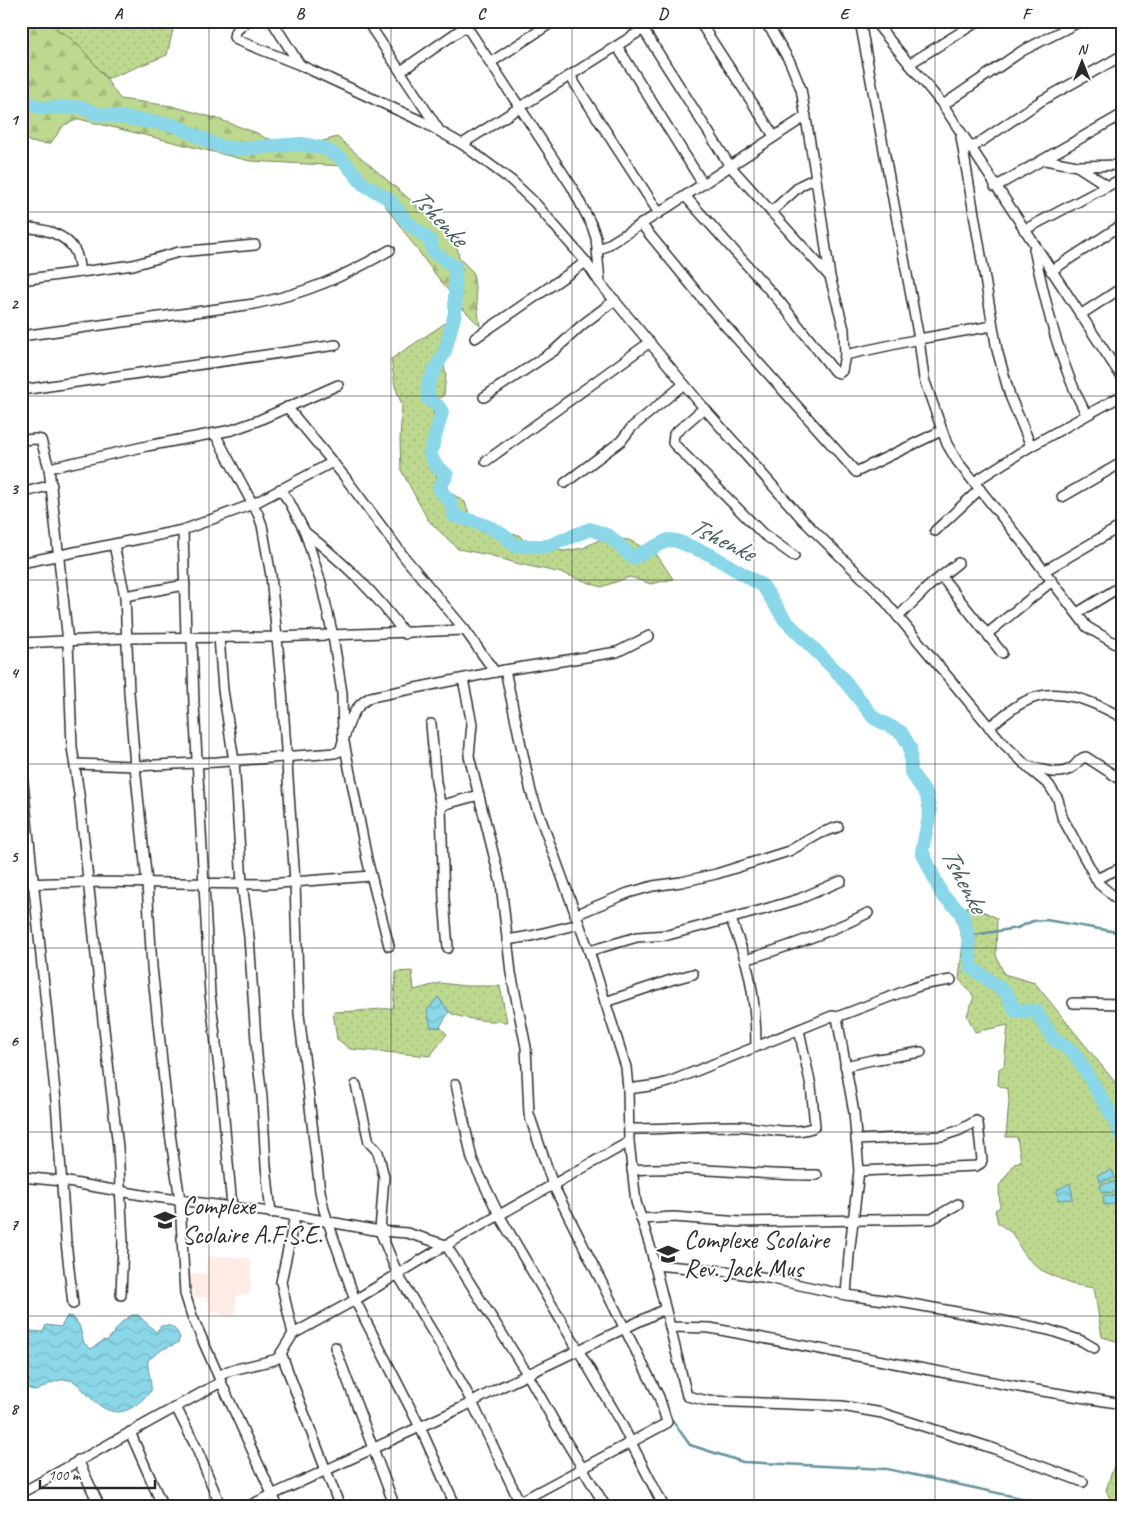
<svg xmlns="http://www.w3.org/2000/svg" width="1144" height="1528" font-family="Caveat,sans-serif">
<defs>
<pattern id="grass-dots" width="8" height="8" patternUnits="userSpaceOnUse" patternTransform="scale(1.25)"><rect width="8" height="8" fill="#bdd88f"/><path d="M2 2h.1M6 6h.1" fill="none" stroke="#a3ba7c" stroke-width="1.8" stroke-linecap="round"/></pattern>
<pattern id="forest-firs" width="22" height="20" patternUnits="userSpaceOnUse" patternTransform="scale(1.25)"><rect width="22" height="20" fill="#bdd88f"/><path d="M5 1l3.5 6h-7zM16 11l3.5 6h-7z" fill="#a3ba7c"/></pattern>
<pattern id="water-waves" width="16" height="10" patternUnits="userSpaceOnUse" patternTransform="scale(1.25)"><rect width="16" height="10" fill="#89d7e8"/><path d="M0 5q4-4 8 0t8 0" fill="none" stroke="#76b9c7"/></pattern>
</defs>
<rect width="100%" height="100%" fill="#fff"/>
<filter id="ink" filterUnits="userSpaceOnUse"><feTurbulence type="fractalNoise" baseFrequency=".02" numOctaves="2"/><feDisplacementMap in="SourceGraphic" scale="10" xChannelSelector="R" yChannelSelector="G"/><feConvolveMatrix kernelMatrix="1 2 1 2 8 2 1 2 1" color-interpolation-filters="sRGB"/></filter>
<g filter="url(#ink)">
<polygon fill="#fdece6" points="207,1256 251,1258 251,1294 237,1295 234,1317 208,1311 211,1301 206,1302 206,1298 193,1297 194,1290 184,1290 183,1273 206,1274"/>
<g fill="url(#grass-dots)" stroke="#74825d">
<polygon points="49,21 175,21 167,55 107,79 75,42 55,29"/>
<polygon points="450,320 455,331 440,350 446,374 444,395 432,404 437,430 429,445 437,478 449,492 465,502 471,519 500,533 519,535 529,545 565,551 583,548 605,537 629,540 657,555 673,579 651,584 630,577 601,587 562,573 519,564 489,555 458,549 428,520 401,470 400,440 402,405 395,386 391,359"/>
<polygon points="970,905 997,918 996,955 1004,974 1035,983 1114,1081 1123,1103 1123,1343 1102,1337 1094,1288 1071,1284 1041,1270 1025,1256 1012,1233 998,1223 995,1210 1000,1207 999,1186 1015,1163 1021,1161 1017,1137 1006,1137 1009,1100 1008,1089 998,1085 999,1069 1004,1066 1008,1025 975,1032 967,1015 974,997 959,979 963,942 955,914"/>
<path d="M412,971l2,19 26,-7 25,3h35l7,36c-14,-1 -45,-2 -56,-9 -5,-4 -9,-11 -13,-16l-8,30h10l7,7 -17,22 -80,-7 -13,-10 -4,-27 25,-1 35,-3 3,-36z"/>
<polygon points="1123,1438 1123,1507 1112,1507 1113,1505 1106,1490"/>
</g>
<path fill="url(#forest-firs)" stroke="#74825d" d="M21,21h28c8,11 19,14 27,22 17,17 31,37 44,56l52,7 43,12 42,15 8,5 10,2 41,3 21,-6 91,78 8,11 21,21 2,11 14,14 7,54 -18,-18 -30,-38 -64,-88 -24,-16 -94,-5 -171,-42 -15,6 -14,19 -20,-2 -9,-7z"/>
<g fill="url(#water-waves)" stroke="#63929c">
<polygon points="438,997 449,1012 440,1027 431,1027 427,1011"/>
<polygon points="1112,1170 1115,1178 1100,1182 1097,1175"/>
<polygon points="1116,1181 1116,1192 1102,1193 1100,1185"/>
<polygon points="1070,1183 1073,1199 1058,1200 1057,1190"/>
<polygon points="1107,1195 1116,1195 1115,1204 1104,1205 1103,1196"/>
<path d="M132,1315h6l18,17 5,-6c11,-2 14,2 19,11l-2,6 -15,6 -15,11c-1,11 4,20 3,31 -26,28 -41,28 -67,0 -5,-5 -8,-10 -15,-11 -12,-2 -23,6 -33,11l-15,-5v-49l7,-2 3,-4 12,1 3,-7 15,2 6,-11 6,1 6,8 5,18 7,6 13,-9 3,1 16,-20z"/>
</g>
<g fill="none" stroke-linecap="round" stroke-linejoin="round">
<g stroke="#63929c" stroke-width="2.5">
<polyline points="968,936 1017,928 1033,921 1046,920 1123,933"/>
<polyline points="669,1416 690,1445 743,1462 887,1469 1062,1507"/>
</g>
<path stroke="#89d7e8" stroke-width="14" d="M21,100l20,8 40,-1 16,7 77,11 44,21 19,3 64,-5 22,4 18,10 22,26 26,15 18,23 23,18 3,12 22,15v46l-10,38 -17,32v16l10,7 4,6 -12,42 6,12 11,9 -8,13 12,15 3,13c25,6 44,12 62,30h32l42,-17 19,7 24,22 35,-18 9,1 34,14 52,31 22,34 55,55 34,43 27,14 9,15 1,25 16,24 3,16 -8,39 20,44 20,18 6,23 3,31 34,25 11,19h20l16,26 23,17 40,67 8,19"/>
<g stroke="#2b2b2b" stroke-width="12">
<g id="minor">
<polyline points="247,21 235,32 234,37 237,40 300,65 421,121 462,144 512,181 535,203 586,262 600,283 704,408 804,521 880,595 1002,742 1032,771 1049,785 1058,799 1062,817 1099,884 1123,904"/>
<polyline points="272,21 300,65"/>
<polyline points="367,21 439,130"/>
<polyline points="463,21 572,187 592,226 596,238 600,282"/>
<polyline points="699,21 774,136"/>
<polyline points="860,21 919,339 924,379 947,444 957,461 1022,542 1087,627 1123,648"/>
<polyline points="874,21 943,105 1123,379"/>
<polyline points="769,28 778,21"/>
<polyline points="643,29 730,166 830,277"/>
<polyline points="617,46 703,184"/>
<polyline points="490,63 554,21"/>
<polyline points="909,64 979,21"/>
<polyline points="401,71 466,26"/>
<polyline points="570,76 659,213"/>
<polyline points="943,105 1022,51 1081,21"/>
<polyline points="961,137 997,350 1010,396 1031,446"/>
<polyline points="462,144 656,21"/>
<polyline points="970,149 1041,101 1123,55"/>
<polyline points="1045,160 1077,166 1123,165"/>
<polyline points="1077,166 1108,186"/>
<polyline points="995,187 1123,114"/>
<polyline points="685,196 780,302 834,371 839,373 842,371 845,355 844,329 830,277 815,172 801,89 790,62 766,21"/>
<polyline points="771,212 801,185 816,178"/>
<polyline points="641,224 714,313 856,472 941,431"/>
<path d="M21,228c19,-1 46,5 55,25 2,5 3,13 4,19"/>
<polyline points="1024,230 1123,178"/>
<path d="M1034,249c12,56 25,114 52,165"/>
<polyline points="598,251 659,213 806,116"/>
<polyline points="1051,271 1123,224"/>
<polyline points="21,280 133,265 179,252 255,245"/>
<polyline points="1080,315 1123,287"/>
<path d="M21,336l233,-32c53,-11 89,-27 136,-54"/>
<polyline points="475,338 586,262"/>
<polyline points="845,355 919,339 992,326"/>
<polyline points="21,390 336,345"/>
<polyline points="484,397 555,350 582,325 615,300"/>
<polyline points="287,407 344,476 405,558 465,630 495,672"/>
<polyline points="704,408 674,434 673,443 762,533 794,556"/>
<polyline points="215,434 258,514 262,525 271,576 282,690 295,882 299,1014 320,1191 324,1210 355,1300 420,1427 456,1507"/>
<polyline points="21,440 36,439 41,440 49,468 147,446 232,430 257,421 338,385"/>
<polyline points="486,461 650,342"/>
<polyline points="49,468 68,642 72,747 79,794 102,1012 118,1147 123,1242 121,1295"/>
<polyline points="974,482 1031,446 1123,395"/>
<polyline points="565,483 621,441 632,427 684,384"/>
<polyline points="280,489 290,503 305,532 321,583 333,636 342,693 343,737 367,859 389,946"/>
<polyline points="21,493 52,485"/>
<polyline points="1062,497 1123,462"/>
<polyline points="183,530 186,637"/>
<polyline points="935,531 980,489"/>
<path d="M305,532c41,33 69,59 100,102"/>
<polyline points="114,545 125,596 129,692 135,766 147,883 152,967 169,1127 180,1200 185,1294 192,1316 221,1382"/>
<polyline points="21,563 183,530 253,504 331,463"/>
<polyline points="1044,571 1123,525"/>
<polyline points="941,576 1002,653"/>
<polyline points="125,596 185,585"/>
<polyline points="1077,613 1123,585"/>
<polyline points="898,617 929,586 958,563"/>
<polyline points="987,634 1052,581"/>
<polyline points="192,637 194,704 210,994 221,1085 232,1207"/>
<polyline points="219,637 223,690 234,761 242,883 249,937 257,1055 262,1097 266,1166 271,1213"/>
<polyline points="21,643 127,638 276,637 465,630"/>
<polyline points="505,670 531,792 589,951 626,1067 628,1089 629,1142 636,1202 650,1246 687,1396 708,1401 842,1406 882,1413 995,1449 1083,1482"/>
<polyline points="463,679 472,724 469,756 501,884 511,973 526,1047 529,1114 553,1185 659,1397 667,1422 665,1424 510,1507"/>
<polyline points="431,724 436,782 441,808"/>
<path d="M989,727c11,-8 22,-19 35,-25 33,-18 70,0 99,16"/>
<polyline points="21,763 56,1101 66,1242 73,1304"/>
<path d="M75,764l60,2 82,-4 118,-9 5,-2c7,-21 10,-44 31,-54l134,-27 112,-18 32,-16"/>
<path d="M1028,766c14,4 32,11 45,1 5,-4 6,-9 13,-10l37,24"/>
<polyline points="1096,879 1123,867"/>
<polyline points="21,884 88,882 267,884 371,876"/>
<polyline points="575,915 628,893 653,886 681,882 716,874 789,851 821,833 838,827"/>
<path d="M731,919c5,15 12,31 16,47 7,27 9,54 9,81"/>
<polyline points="507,940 531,936 579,924"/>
<polyline points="448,948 444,899 441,808 446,804 479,795"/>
<polyline points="589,951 637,937 668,935 762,910 799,899 841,881"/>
<path d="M745,960c42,-13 84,-27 123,-47"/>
<polyline points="605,1002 671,980 693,974"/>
<polyline points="1073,1003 1123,1004"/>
<polyline points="837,1017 854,1113 859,1171 849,1255 846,1295"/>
<polyline points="845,1066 872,1060 921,1052"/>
<polyline points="456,1084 472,1159 499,1215 621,1423 664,1507"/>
<polyline points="356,1085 369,1142 378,1152 384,1177 380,1231 398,1275 441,1346 472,1402 522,1507"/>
<polyline points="628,1089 657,1085 669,1082 832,1016 837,1017 913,988 926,984 951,980"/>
<path d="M629,1129c36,0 71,-3 107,-3 25,1 52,10 76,2l3,-2 -4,-40 -12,-56"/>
<polyline points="856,1140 942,1136 960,1130 976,1121 978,1123 982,1160 981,1163 976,1166 859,1171"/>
<path d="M632,1170c62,-5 123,6 185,5"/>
<polyline points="21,1177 62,1181 148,1196 285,1214 380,1231 407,1233 446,1245 528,1375 555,1423 606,1507"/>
<polyline points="641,1219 673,1217 741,1222 932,1219 958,1204"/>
<polyline points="654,1265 725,1271 768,1278 846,1295 900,1302 979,1316 1049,1330 1082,1341 1094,1348"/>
<polyline points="21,1304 22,1306"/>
<polyline points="670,1327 710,1328 1030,1389 1123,1404"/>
<polyline points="293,1334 281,1282 295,1216"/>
<polyline points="335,1347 395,1507"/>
<polyline points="281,1353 340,1507"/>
<polyline points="219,1376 228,1371 274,1360 278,1358 293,1334 355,1300 446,1245 629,1142"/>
<polyline points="176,1407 196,1447 221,1507"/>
<polyline points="130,1432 163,1507"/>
<polyline points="78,1460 100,1507"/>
<polyline points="21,1493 221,1382 278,1507"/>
<polyline points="21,1500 25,1507"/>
<polyline points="246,1507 461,1408 499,1388 665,1309"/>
</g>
</g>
<use href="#minor" stroke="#fff" stroke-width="9"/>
</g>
</g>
<path fill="none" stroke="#2b2b2b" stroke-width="1" stroke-opacity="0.55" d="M209,21v1486M391,21v1486M572,21v1486M754,21v1486M935,21v1486M21,212h1102M21,396h1102M21,580h1102M21,764h1102M21,948h1102M21,1132h1102M21,1316h1102"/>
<defs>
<g id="school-bare" transform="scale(1.725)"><path d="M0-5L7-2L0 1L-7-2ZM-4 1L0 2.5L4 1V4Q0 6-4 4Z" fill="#2b2b2b" stroke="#fff" stroke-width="2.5" paint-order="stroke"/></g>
</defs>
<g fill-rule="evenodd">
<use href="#school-bare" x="165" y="1220"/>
<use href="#school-bare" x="668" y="1254"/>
</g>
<g text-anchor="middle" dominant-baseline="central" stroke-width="4" stroke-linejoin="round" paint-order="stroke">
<g font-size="25" fill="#2b2b2b" stroke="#fff" text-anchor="start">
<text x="182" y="1206">Complexe<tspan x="182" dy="29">Scolaire A.F.S.E.</tspan></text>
<text x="684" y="1240">Complexe Scolaire<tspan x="684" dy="29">Rev. Jack Mus</tspan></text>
</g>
<g font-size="26" font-style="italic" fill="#475f64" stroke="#fff">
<text transform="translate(439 217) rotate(46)">Tshenke</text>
<text transform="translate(722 539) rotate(26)">Tshenke</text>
<text transform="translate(964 880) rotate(62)">Tshenke</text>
</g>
</g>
<rect width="1144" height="1528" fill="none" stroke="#fff" stroke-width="55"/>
<g transform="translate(1082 62)" stroke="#ffffff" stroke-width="4" paint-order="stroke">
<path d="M0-4L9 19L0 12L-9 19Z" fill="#2b2b2b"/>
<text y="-8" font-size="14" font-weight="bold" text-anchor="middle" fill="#2b2b2b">N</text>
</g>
<path d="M40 1480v8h115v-8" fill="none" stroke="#2b2b2b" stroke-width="2.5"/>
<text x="48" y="1480" font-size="15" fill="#2b2b2b" stroke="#ffffff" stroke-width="4" paint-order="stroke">100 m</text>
<rect x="28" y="28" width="1088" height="1472" fill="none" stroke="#2b2b2b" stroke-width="2"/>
<g font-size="16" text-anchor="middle" font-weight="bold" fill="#2b2b2b">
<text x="118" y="19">A</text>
<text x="300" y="19">B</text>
<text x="481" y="19">C</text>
<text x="663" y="19">D</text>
<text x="844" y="19">E</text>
<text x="1026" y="19">F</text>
<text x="14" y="125">1</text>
<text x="14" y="309">2</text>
<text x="14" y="494">3</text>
<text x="14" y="678">4</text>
<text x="14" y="862">5</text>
<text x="14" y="1046">6</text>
<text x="14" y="1230">7</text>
<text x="14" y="1414">8</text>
</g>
</svg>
